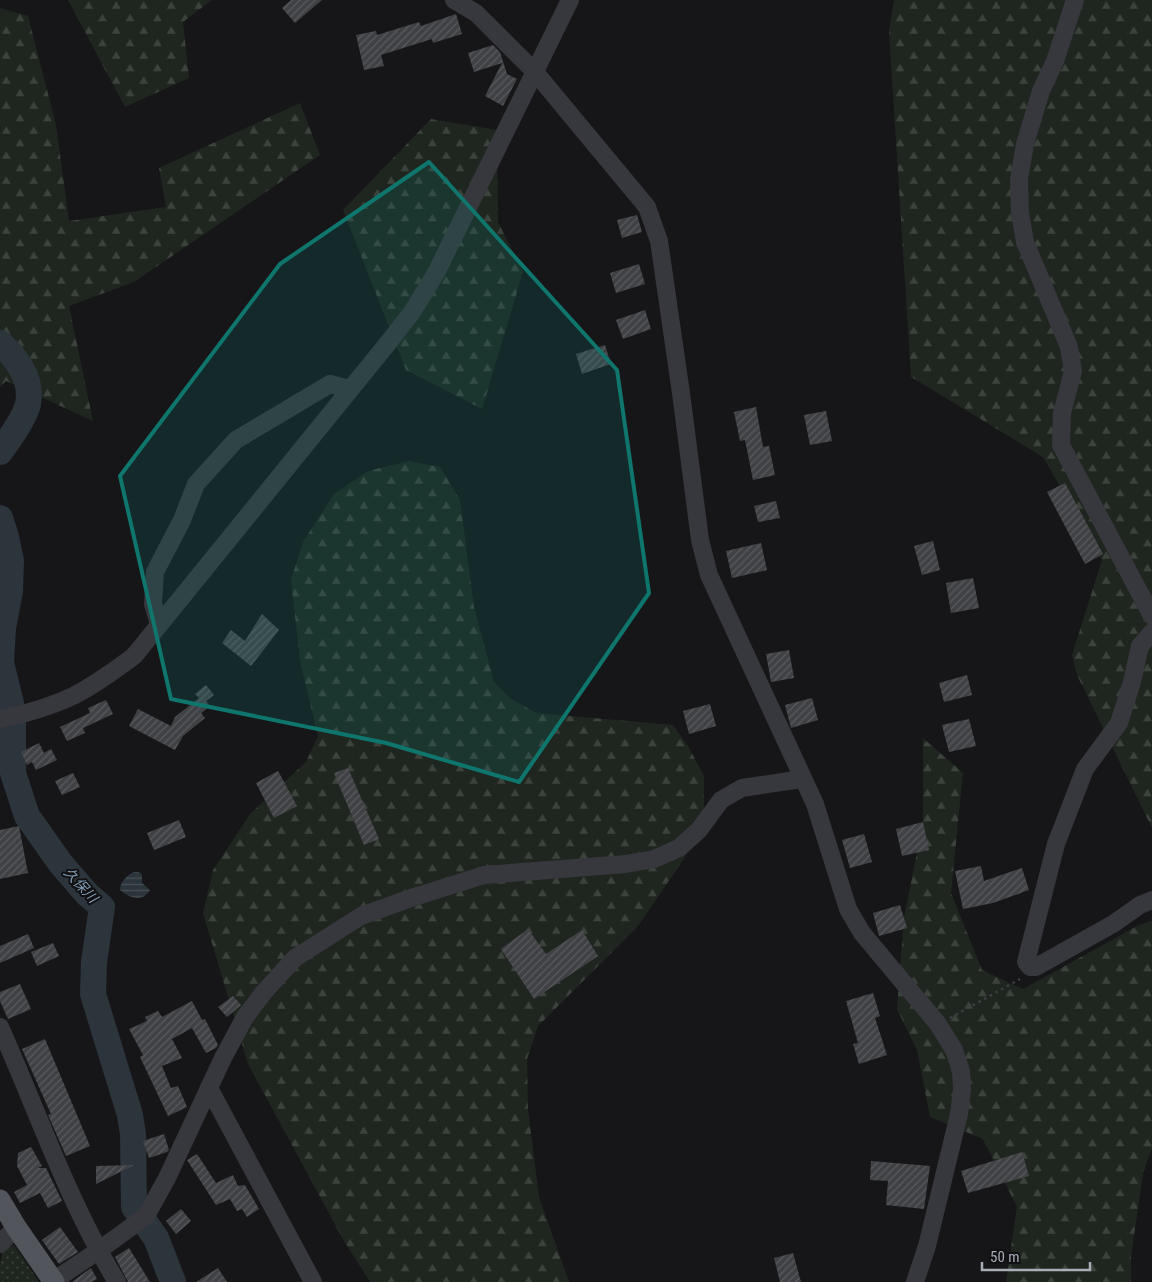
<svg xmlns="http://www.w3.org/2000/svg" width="1152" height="1282" font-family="'Roboto Condensed','Noto Sans JP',sans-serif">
<defs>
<pattern id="green-dots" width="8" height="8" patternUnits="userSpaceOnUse" patternTransform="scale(1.25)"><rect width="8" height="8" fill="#1e261f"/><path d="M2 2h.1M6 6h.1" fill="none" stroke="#3c433d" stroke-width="1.8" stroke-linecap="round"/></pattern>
<pattern id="forest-firs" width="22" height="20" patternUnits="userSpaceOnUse" patternTransform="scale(1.25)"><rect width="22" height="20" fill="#1e261f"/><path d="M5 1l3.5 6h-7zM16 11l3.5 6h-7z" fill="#3c433d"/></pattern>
<pattern id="water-rules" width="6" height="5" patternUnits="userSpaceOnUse" patternTransform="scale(1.25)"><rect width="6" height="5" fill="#2c353c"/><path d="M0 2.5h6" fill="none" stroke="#485056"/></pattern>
<pattern id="building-hatch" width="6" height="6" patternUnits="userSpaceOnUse" patternTransform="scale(1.25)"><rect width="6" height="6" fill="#404145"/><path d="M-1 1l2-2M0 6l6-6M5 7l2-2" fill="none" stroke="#595a5e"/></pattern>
</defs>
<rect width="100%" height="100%" fill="#161618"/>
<polygon fill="url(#green-dots)" points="14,1245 39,1282 0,1282 0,1263 4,1247"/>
<g fill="url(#forest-firs)">
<polygon points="68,0 212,0 183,22 189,78 125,107"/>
<polygon points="894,0 1152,0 1152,828 1077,675 1072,655 1102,560 1043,457 911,377 889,31"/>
<polygon points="0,8 28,16 56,125 69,221 166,207 159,168 300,103 320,155 134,282 69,306 93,421 6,381 0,387"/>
<polygon points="431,119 497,130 498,222 523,272 482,409 406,370 343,210"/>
<polygon points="409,461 440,467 460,500 474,607 494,682 510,698 536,713 673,725 688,746 704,776 704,815 685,857 638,926 538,1026 527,1059 528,1109 539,1197 569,1282 370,1282 344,1241 248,1064 203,913 213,870 250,814 306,762 318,736 300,661 291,580 303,542 334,494 368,471"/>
<polygon points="923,738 963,773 951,893 982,970 1023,989 1139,925 1152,921 1152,1148 1143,1173 1131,1257 1131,1282 1006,1282 1017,1207 983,1139 930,1117 917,1050 897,1009 904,918 923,822"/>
</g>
<path fill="url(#water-rules)" d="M134,872h5l3,3v8l8,7c-8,13 -20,8 -30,0 0,-8 7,-15 14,-18z"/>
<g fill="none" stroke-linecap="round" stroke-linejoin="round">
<g stroke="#2c353c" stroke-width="26">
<path d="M0,343c17,15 33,37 28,61 -3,14 -20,37 -28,48"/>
<polyline points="0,518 6,537 11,561 10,591 3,628 1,663 11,703 13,723 13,773 27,816 61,864 87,894 102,907 94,962 93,994 130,1115 133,1134 134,1207 156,1238 173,1282"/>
</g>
</g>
<g fill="url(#building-hatch)">
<polygon points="291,0 322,0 295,23 282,8"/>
<polygon points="456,14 462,34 433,43 432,39 381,55 384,66 364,70 356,35 376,31 377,35 419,22 421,26"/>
<polygon points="493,45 500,52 507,74 517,79 503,106 485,96 502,63 474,72 468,53"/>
<polygon points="637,215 642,232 622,238 617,220"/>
<polygon points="639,264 645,284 616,293 610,273"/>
<polygon points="645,310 651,329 623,339 616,320"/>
<polygon points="605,345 611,364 582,374 576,354"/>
<polygon points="756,407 763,447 769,446 775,475 753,480 745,440 740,441 734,412"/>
<polygon points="826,411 832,441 810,445 804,415"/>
<polygon points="1065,483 1103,554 1085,564 1047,492"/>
<polygon points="776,501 780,518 758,522 754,506"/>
<polygon points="933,541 940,570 922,575 914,546"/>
<polygon points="761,543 767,570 732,578 726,551"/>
<polygon points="973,578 979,608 951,613 946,583"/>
<polygon points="262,614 279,630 251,666 222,643 231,630 245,641"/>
<polygon points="789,650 794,678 771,682 766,654"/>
<polygon points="967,675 972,695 944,702 939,683"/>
<polygon points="206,685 214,695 206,701 210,706 201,713 205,718 183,736 175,750 129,726 138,709 171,726 175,717 199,698 195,694"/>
<polygon points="812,698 818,720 791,728 785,705"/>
<polygon points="106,700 113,714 83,728 85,733 67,741 60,727 90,713 88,708"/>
<polygon points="710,704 716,726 689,734 683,711"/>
<polygon points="969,719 976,746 949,752 942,725"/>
<polygon points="39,743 44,753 51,749 57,760 36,770 32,762 27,765 21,752"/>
<polygon points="348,768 379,839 364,845 334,773"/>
<polygon points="278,771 297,806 274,818 256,783"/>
<polygon points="73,773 80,787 62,795 55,781"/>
<polygon points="179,820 186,837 154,850 147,833"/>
<polygon points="923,822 929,850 902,856 896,829"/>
<polygon points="19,826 28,873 0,879 0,830"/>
<polygon points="864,834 872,862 850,868 842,840"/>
<polygon points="981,866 984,881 1022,868 1029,890 993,903 963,909 955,871"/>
<polygon points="900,905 907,928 879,936 873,913"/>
<polygon points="528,929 546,954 582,930 598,956 534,999 501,949"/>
<polygon points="28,934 34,948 0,963 0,946"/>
<polygon points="53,943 59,956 37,966 31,952"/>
<polygon points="20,984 31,1009 8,1019 0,1001 0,992"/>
<polygon points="873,993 880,1016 875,1018 887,1055 859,1064 853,1044 858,1043 846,1001"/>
<polygon points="233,996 241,1005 227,1017 218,1007"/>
<polygon points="192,1001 202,1020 205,1019 218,1045 216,1048 206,1053 192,1028 172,1039 182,1058 162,1066 171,1088 178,1086 187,1107 168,1116 140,1057 143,1055 129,1029 147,1021 145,1017 158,1011 162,1017"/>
<polygon points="45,1039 90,1146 66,1156 48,1115 51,1114 22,1049"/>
<polygon points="164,1134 169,1150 167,1152 149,1158 143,1141"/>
<polygon points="31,1147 42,1166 38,1168 46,1168 62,1201 48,1208 40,1193 20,1203 14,1192 27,1185 17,1166 18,1153"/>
<polygon points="1022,1152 1029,1176 968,1193 961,1171"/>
<polygon points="197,1154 216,1183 233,1175 238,1186 245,1185 259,1209 247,1217 242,1209 237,1211 230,1199 216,1205 187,1160"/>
<polygon points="871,1161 930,1166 924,1209 886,1205 888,1181 870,1180"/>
<polygon points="134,1165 96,1184 96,1166"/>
<polygon points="181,1209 191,1221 176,1234 166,1221"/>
<polygon points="60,1227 78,1252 59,1264 42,1240"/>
<polygon points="129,1248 150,1282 128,1282 115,1257"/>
<polygon points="793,1253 801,1282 780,1282 774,1258"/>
<polygon points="91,1268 97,1279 91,1282 73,1282 73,1281"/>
<polygon points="218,1268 227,1282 196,1282"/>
</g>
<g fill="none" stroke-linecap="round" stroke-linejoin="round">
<polyline stroke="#3d3f44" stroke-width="2.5" stroke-dasharray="2.5 4" stroke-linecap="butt" points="950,1018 1020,979"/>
<g stroke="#37383d" stroke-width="18">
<polyline points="454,0 476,13 535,72 647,207 659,241 681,393 700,540 709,575 815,804 848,909 862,933 938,1024 954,1050 961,1071 962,1090 959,1114 927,1246 915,1282"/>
<polyline points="1075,0 1055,61 1041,91 1025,144 1019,179 1020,213 1025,242 1069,347 1073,371 1062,413 1061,445 1152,616"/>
<polyline points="159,624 153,604 155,572 182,520 196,484 236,440 330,384 350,389"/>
<polyline points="1152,632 1140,646 1132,682 1119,723 1085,769 1056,844 1026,962 1030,967 1036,967 1113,924 1140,905 1152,900"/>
<path d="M0,719c25,-5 50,-12 73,-23 22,-11 42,-26 61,-40l254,-313 24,-31 24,-39 134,-273"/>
<path d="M0,1027c38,85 68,175 117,255"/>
<polyline points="209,1088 313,1282"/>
<polyline points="0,1244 16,1227"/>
<polyline points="53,1281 98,1251 146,1216 167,1178 223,1058 245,1017 264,992 295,958 361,916 411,898 484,875 626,864 654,859 679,848 699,830 721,800 742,788 802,779"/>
</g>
<polyline stroke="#53555c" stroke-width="21" points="0,1200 16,1227 54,1282"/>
</g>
<path fill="#0f766e" fill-opacity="0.2" stroke="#0f766e" stroke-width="4" stroke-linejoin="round" d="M429,162l188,208 32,223 -130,189 -133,-39 -215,-44 -51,-223 160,-212z"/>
<g text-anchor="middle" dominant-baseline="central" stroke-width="4" stroke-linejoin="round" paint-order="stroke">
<g font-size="14" font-style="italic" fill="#7f9bb3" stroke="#111113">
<text transform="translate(81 885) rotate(47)">久保川</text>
</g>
</g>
<path d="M982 1262v8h108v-8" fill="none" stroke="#a8adb8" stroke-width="2.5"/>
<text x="990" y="1262" font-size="15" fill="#a8adb8" stroke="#111113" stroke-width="4" paint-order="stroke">50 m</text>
</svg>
